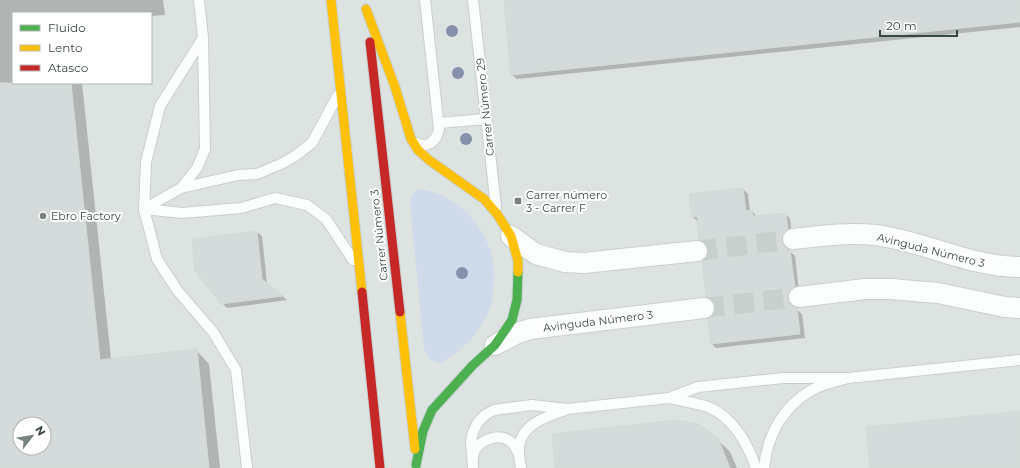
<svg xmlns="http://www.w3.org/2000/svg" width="1020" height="468" font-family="Montserrat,sans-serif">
<rect width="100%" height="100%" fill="#ecf2f1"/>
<path fill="#dce3e1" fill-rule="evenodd" d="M0,0h1020v468h-1020zM13,13h138v70h-138zM20,424h24v24h-24z"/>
<path fill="#cfdbea" d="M420,189c44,7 76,47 74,91 0,7 0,15 -2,22 -8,27 -27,48 -52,61 -10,-2 -13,-6 -16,-15l-14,-144c1,-8 2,-12 10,-15z"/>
<g fill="#0003" fill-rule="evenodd">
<path d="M0,0h163l2,15 -14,1v-3h-138v70h69l29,276 85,-9 13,14 11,104h-220zM20,424h24v24h-24z"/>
<polygon points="505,0 1020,0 1020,27 517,79 512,75"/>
<polygon points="743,189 748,194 750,212 752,211 757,217 786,214 790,219 792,234 787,239 786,246 787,249 795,256 799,292 793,297 792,304 793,307 802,314 805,338 716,348 712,344 715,313 715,303 707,296 708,246 700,240 698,222 693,217"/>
<polygon points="257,232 262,236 267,283 287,300 227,308 222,303"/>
<polygon points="717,439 730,452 737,468 556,468"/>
</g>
<g fill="#d4dbda" stroke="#d2dad8" fill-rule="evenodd">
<polygon points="504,0 1020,0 1020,22 511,75"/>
<path d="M0,83h71l29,277 97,-11 12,119h-209zM20,424h24v24h-24z"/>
<polygon points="743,188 746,211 752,210 753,216 786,213 788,229 783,234 782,241 784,246 790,250 795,287 789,292 788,299 790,304 797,308 800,334 711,344 708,318 714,313 715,307 713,301 706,297 702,261 707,256 708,249 706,244 699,240 697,216 692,217 689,194"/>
<polygon points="257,231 262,279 283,296 221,304 195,271 192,239"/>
<polygon points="1020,411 1020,468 870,468 866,427"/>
<polygon points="676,420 699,424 718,438 730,468 555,468 552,434"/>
</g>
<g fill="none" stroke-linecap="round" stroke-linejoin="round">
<g stroke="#c8d0ce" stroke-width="20" stroke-dasharray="20 10" stroke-linecap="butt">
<polyline points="697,251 793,239"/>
<polyline points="704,308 799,297"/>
</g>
<g stroke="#cacfce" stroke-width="12">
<g id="lane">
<polyline points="473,0 496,207"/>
<polyline points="203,38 160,106 146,162 144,209 157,259 177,290 213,332 236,370 247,468"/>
<polyline points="439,123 486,119"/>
<path d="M417,143c11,6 20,-3 22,-14l-14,-129"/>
<polyline points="181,188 197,168 205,149 203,38 199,0"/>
<polyline points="144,209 182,213 241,208 275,198 307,205 326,219 353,260"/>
<polyline points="144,209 181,188 238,175 257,174 283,163 295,156 312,143 338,95"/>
<path d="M669,398c13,3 27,5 39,9 25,10 40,37 48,61"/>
<path d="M473,459c0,-3 1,-7 2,-9 7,-12 26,-17 36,-8 4,3 6,8 8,13"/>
<polyline points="473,468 471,441 473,432 478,422 485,415 494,410 532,405 567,409 669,398 698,387 783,378 848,378"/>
<path d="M521,468c-1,-7 -3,-16 -2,-22 4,-23 28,-29 46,-36"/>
<path d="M764,468c3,-32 19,-62 48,-78 11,-6 24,-9 36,-12l172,-18"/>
</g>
</g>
<g stroke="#cacfce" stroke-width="22">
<g id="street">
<polyline points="511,236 536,254 565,262 584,263 697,251"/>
<path d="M793,239c27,-3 55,-7 82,-4 49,6 95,32 145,32"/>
<polyline points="799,297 865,289 891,289 938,293 1005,307 1020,308"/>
<polyline points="495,345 518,333 530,329 704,308"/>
</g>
</g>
<g stroke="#c6d1d0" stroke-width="11">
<polyline id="fast" points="416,465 423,431 432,410 473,365 495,345 512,320 517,300 518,272"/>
</g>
<g stroke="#c6d1d0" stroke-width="11">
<g id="slow">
<polyline points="331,0 362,292"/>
<polyline points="366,9 395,87 411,139 418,150 429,160 484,199 497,214 511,236 518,261 518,272"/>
<polyline points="400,312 415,449"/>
</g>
</g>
<g stroke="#c6d1d0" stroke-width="11">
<g id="jam">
<polyline points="370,42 400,312"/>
<polyline points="362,292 380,468"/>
</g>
</g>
<use href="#lane" stroke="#fcfdfd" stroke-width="10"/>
<use href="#street" stroke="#fcfdfd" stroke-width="20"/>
<use href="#fast" stroke="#4caf50" stroke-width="9"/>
<use href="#slow" stroke="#ffc107" stroke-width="9"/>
<use href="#jam" stroke="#c62828" stroke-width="9"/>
</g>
<g fill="#8590ac">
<circle cx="452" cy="31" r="6"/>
<circle cx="458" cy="73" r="6"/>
<circle cx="466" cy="139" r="6"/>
<circle cx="462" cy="273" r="6"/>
</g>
<g fill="#788381" stroke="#fff" stroke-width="1.5">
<rect x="514" y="197" width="8" height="8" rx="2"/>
<circle cx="43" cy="216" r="4"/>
</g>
<g text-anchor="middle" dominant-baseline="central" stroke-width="4" stroke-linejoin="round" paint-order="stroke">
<g font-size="11" fill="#394744" stroke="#fff">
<text transform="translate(485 107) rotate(-96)">Carrer Número 29</text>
<text transform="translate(379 235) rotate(-96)">Carrer Número 3</text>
<text transform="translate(931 250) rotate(14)">Avinguda Número 3</text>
<text transform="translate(598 321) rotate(-7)">Avinguda Número 3</text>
</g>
<g font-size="11" fill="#394744" stroke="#fff" text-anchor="start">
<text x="526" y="195">Carrer número<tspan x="526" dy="13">3 - Carrer F</tspan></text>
<text x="51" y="216">Ebro Factory</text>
</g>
</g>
<rect x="12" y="12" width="140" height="72" fill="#ffffff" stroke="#b0b5b4"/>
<rect x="20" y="25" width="20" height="6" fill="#4caf50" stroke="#b0b5b4"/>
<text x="48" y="32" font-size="12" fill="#394744">Fluido</text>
<rect x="20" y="45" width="20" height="6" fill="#ffc107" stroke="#b0b5b4"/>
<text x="48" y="52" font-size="12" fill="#394744">Lento</text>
<rect x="20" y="65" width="20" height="6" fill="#c62828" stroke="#b0b5b4"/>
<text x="48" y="72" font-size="12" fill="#394744">Atasco</text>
<g transform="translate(32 436) rotate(59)"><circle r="19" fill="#ffffff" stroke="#b0b5b4"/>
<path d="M0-3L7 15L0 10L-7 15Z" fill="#788381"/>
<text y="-6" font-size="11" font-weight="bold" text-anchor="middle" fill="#394744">N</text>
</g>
<path d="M880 30v6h77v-6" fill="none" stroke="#394744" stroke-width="2"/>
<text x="886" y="30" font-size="12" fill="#394744" stroke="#ffffff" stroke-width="3" paint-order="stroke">20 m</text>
</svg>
